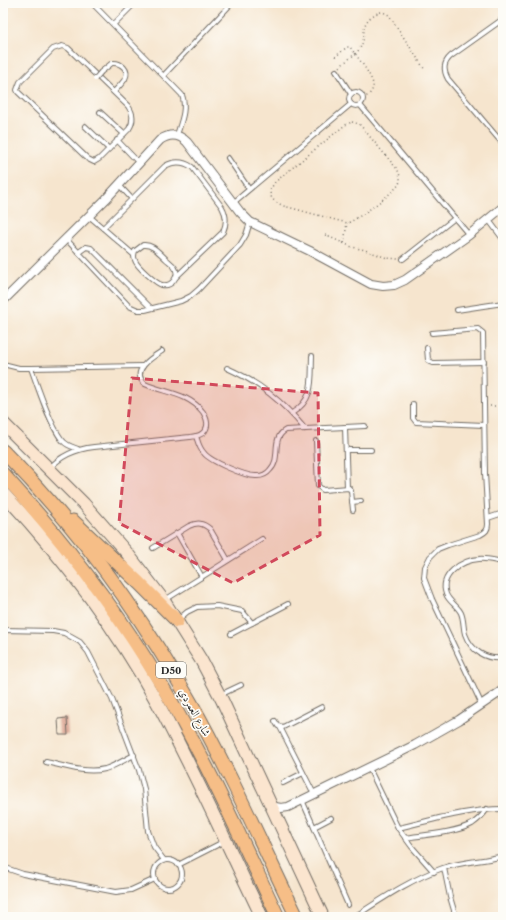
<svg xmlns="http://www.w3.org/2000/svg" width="506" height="920" font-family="'Libre Caslon Text',Amiri,serif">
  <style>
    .building { fill: #daa18e }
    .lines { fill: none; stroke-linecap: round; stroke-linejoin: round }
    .lane-casing { stroke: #726c64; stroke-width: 6 }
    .street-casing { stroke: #726c64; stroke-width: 10 }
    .secondary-casing { stroke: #726c64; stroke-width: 14 }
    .primary-casing { stroke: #726c64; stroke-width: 15 }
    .path { stroke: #726c64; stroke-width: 1.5; stroke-dasharray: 1 3; stroke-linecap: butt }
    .lane { stroke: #fff; stroke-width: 4 }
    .street { stroke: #fff; stroke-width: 8 }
    .secondary { stroke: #fbe5cf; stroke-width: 12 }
    .primary { stroke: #f6be87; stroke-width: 13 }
    .lane-bridge-casing { stroke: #726c64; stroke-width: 6; stroke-linecap: butt }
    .lane-bridge { stroke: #fff; stroke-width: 4 }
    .marked { fill: #d1495b; fill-opacity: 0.2; stroke: #d1495b; stroke-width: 3; stroke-dasharray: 8 5; stroke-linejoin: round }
    .labels { text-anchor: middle; stroke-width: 3.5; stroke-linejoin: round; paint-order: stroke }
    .shield { fill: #fdfcf7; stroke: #6a6a68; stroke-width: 1 }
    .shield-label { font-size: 10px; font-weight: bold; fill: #2b2b2b }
    .street-label { font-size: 11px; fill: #2b2b2b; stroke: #fdfcf7 }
  </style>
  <rect width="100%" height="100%" fill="#fdfcf7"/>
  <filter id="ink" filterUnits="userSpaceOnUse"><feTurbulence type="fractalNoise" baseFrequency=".025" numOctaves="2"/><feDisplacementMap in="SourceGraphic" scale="8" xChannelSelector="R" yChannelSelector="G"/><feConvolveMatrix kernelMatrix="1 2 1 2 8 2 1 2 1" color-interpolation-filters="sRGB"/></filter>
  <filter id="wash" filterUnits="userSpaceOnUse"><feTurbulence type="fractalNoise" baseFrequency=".012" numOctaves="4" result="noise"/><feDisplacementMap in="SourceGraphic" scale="16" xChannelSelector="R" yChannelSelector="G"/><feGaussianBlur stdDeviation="0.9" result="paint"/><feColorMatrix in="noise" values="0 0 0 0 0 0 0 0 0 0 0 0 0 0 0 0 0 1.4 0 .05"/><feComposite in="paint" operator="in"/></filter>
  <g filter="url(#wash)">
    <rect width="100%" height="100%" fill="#f6e5ce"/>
    <g id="blocks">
      <path class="building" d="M 67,718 L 68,735 L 59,735 L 58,719 Z"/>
    </g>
  </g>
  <g filter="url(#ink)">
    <use href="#blocks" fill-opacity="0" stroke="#726c64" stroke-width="1"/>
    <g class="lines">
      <defs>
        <g id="lane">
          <path d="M 92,3 L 182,95 C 187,109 181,122 177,135"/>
          <path d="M 503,19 L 451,56 C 443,63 443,70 448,79 L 503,144"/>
          <path d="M 114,24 L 135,3"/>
          <path d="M 62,46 L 68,48 L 128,106 C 134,114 134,121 129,129 L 99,159 L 94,162 L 88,159 L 18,92 L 17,90 L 20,82 L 53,49 Z"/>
          <path d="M 336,71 L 351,94"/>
          <path d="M 101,72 L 112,63 C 121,62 130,70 125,79 C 122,84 117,88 114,92"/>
          <path d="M 164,75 L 232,3"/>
          <circle cx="356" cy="99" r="7"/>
          <path d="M 360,105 L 469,235"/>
          <path d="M 100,112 L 124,134"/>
          <path d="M 85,126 L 109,149"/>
          <path d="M 117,140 L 139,163"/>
          <path d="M 228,158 L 249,189"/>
          <path d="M 119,185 L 132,199"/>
          <path d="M 233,203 L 351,104"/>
          <path d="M 89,216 L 134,255"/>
          <path d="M 488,219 L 503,239"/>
          <path d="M 103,228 L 165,166 C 174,161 183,161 192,167 L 222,207 C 227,216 227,223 223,232 L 176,277"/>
          <path d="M 66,239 L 129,306 L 138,310 L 145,310 L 181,301 L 191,296 L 199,289 L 240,245 L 246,235 L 250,222"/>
          <path d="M 143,245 C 153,244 159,253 166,259 C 169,262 173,264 175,268 C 180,277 171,287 162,285 C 157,284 136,266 135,260 C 133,257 134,255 135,251 Z"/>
          <path d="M 79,252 L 86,247 L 91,248 L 151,308"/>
          <path d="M 403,259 L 455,218"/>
          <path d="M 457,310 L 503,303"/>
          <path d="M 432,333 L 478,329 L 483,333 L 485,473 L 488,524 C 488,530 486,532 480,535 L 448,545 L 438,549 L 430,557 L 425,567 L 424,578 L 432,599 L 482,705"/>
          <path d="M 427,348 L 428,360 L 433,363 L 484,362"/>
          <path d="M 3,364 L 19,368 L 31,368 L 143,366"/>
          <path d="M 31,368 C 37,385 52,431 64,442 C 68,446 73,447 78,449"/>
          <path d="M 227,368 C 260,383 282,401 305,429"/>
          <path d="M 413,404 L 413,418 L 416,422 L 484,425"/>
          <path d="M 292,413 C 315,399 311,380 312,356"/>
          <path d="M 345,427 L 347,488"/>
          <path d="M 196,436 C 198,442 199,448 204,453 C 210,461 246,477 257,476 C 262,476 267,474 270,470 C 282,459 270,438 286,430 L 365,426"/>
          <path d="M 316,441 L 318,486 L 323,490 L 349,488 L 351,491 L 353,510"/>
          <path d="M 346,450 L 371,450"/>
          <path d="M 49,469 C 61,455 76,449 94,447 L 190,437 C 197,436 205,435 207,426 C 208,421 206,417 203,412 C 188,393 165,393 145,384 C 130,371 151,358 162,351"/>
          <path d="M 352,502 L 361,501"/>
          <path d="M 488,518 L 503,513"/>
          <path d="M 177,533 L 202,577"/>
          <path d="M 153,548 L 189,526 C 198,522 203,523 210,529 L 228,560"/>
          <path d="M 503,562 C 495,561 487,558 479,559 C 462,560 439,575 446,594 C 449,602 458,606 461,613 C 464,620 463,627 465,634 C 471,651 486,660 503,658"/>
          <path d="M 165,600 L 262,539"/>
          <path d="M 179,619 L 187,612 L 197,607 L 217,606 L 242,611 L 252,623"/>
          <path d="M 3,630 L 53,631 L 64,633 L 80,642 L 88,652 L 112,699 L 139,770 L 144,789 L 148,831 L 154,847 L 164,860"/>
          <path d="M 231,634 L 288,604"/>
          <path d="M 222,694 L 241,685"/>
          <path d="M 275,721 L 278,726 L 283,727 L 322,707"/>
          <path d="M 280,727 L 314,794"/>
          <path d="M 46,762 C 64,766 86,774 105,769 C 115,766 124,760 134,755"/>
          <path d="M 369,768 L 398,828 L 412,847 L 434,872"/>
          <path d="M 283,783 L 303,773"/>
          <path d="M 302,800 L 348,905"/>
          <path d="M 314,827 L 331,818"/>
          <path d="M 398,828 C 433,820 468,809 503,809"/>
          <path d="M 405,838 C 424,835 455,833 472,824 C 478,820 483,815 487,809"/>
          <circle cx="168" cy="874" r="14"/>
          <path d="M 178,865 L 225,841"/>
          <path d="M 3,867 L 23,874 L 116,892 L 131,890 L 155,879"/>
          <path d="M 444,868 L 450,897 L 456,917"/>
          <path d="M 354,917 C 382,899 411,879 443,868 C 461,862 484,861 503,856"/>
        </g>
        <g id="street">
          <path d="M 3,301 L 106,199 L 160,140 C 170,133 179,134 187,142 L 240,212 L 250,222 L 310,251 L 371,284 L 383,286 L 394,285 L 405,280 L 469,235 L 503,207"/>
          <path d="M 270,806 L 281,808 L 288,807 L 415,745 L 459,720 L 503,690"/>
        </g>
        <g id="secondary">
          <path d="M 3,423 L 84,504 L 127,553 L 164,601 L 201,660 L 222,700 L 323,917"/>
          <path d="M 3,493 C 62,556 115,626 157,702 C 195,772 227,845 262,917"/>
        </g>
        <g id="primary">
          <path d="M 3,451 C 76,525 140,613 191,703 C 230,772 262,845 297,917"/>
          <path d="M 3,474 C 62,539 116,608 161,684 C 206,759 241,839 278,917"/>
          <path d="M 73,521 L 139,583 L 177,621"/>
        </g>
      </defs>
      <use href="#lane" class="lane-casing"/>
      <use href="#street" class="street-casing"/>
      <use href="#secondary" class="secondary-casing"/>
      <use href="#primary" class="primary-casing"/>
      <g class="path">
        <path d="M 335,57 L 347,47 L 350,47 C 356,55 375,79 373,87 C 372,93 367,96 363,99"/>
        <path d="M 340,67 C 346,60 356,55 360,48 C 368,35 359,27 371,17 C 375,14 378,12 383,12 L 389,15 L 425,70"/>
        <path d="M 352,122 L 359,124 L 361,126 L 397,169 C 400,174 401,179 399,184 C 396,191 354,222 347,223 L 284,206 C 275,202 270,200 270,190 L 275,182 L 345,125 Z"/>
        <path d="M 325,235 L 352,247 L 365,250 L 387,258 L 398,259"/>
        <path d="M 344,243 L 347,223"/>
        <path d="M 490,406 L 503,406"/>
      </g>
      <use href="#lane" class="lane"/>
      <use href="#street" class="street"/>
      <use href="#secondary" class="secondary"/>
      <use href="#primary" class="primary"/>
      <defs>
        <path id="lane-bridge" d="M 95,79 L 101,72"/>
      </defs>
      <use href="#lane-bridge" class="lane-bridge-casing"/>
      <use href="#lane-bridge" class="lane-bridge"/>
    </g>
  </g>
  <path class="marked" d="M 132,378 L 318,393 L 320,535 L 233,583 L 119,523 Z"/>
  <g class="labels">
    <rect class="shield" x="156" y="662" width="30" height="16" rx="3"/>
    <g class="shield-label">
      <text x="171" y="674">D50</text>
    </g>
    <g class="street-label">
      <text transform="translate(195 712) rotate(61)" y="4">شارع العمردي</text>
    </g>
  </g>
  <rect width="506" height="920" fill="none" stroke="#fdfcf7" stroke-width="16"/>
</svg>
